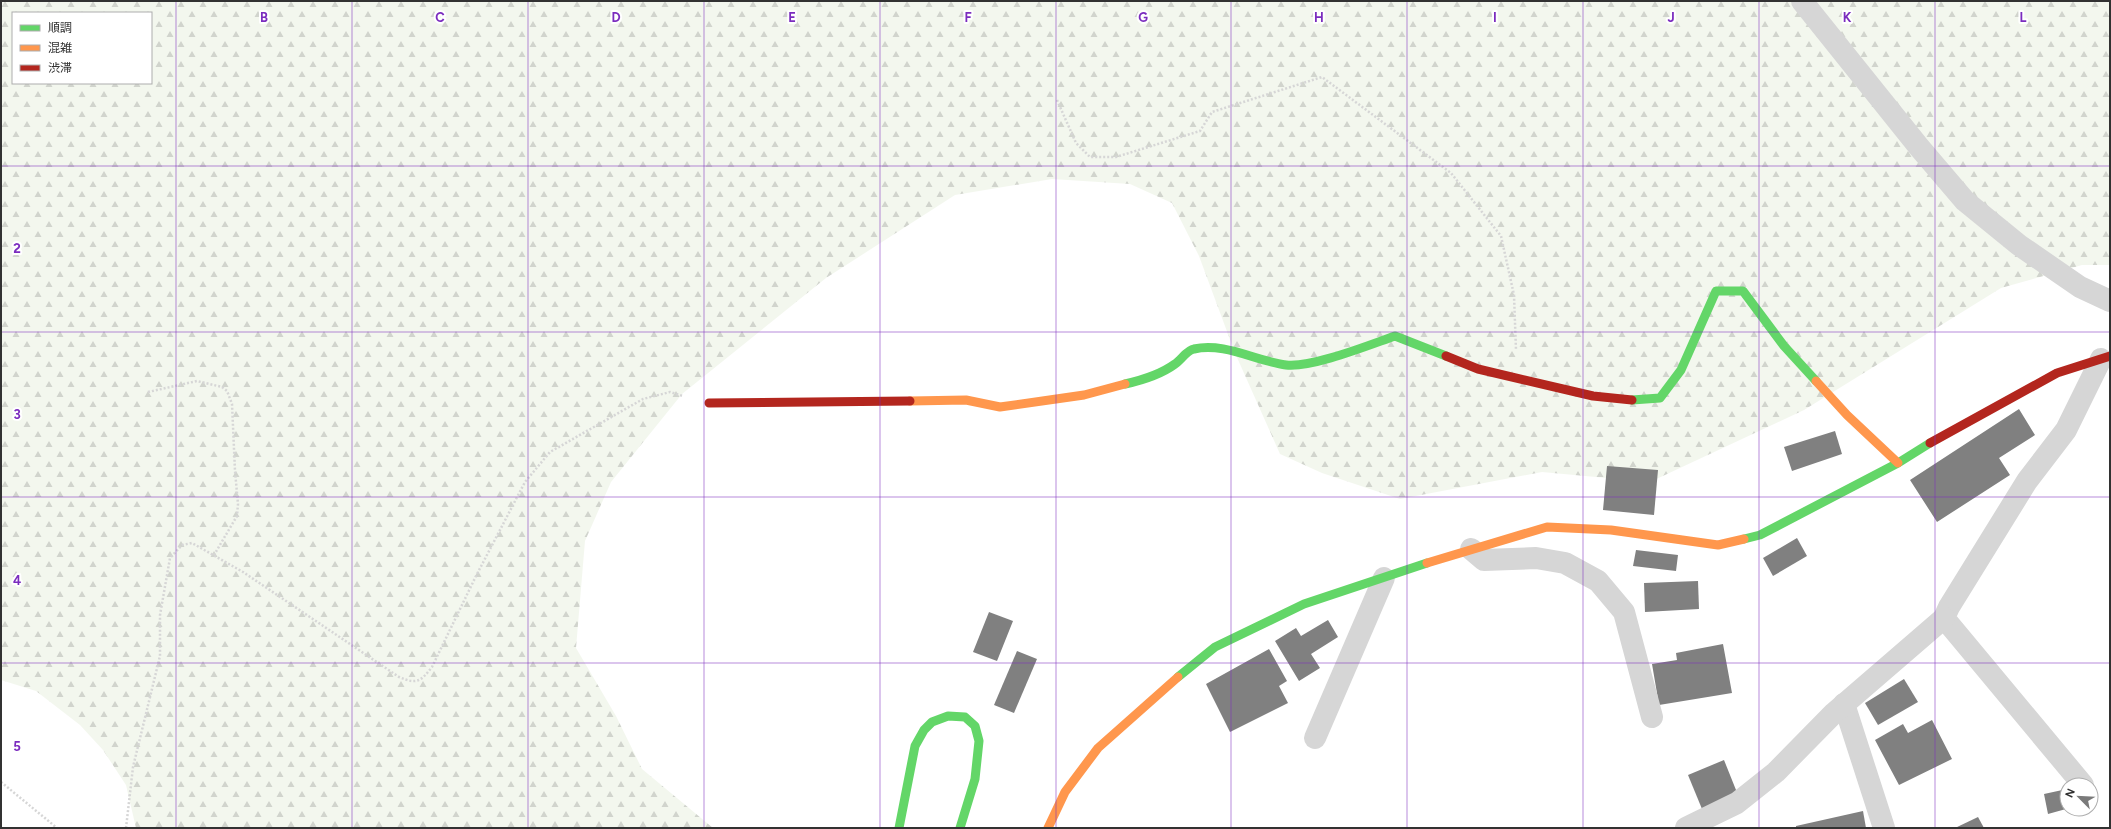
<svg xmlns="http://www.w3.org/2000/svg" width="2111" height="829" font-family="Figtree,'Noto Sans JP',sans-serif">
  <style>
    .forest { fill: url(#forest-firs); fill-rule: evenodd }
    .building { fill: #808080 }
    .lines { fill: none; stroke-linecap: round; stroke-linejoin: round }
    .path { stroke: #d6d6d6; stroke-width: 2.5; stroke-dasharray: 2 2; stroke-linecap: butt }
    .street { stroke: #d6d6d6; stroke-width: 22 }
    .fast { stroke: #63d668; stroke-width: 9 }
    .slow { stroke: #ff974d; stroke-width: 9 }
    .jam { stroke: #b3261e; stroke-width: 9 }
    .grid { fill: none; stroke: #7b2cbf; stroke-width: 1; stroke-opacity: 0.55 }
    .grid-label { font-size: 13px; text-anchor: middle; font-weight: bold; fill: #7b2cbf; stroke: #fff; stroke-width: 4; stroke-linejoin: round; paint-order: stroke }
  </style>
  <defs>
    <pattern id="forest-firs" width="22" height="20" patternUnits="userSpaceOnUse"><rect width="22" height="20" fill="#f3f7ee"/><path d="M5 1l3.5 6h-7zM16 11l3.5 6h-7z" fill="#d1d4cd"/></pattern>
  </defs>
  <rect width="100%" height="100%" fill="#fff"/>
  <path class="forest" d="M 1,1 L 2110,1 L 2110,265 L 2082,265 L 2001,288 L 1804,410 L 1650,482 L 1542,472 L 1400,499 L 1322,473 L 1280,454 L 1235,353 L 1199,256 L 1172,203 L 1130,184 L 1052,179 L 955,195 L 826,278 L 682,394 L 611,482 L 585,541 L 576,648 L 616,716 L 642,769 L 713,828 L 136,828 L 126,785 L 103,750 L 80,725 L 36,691 L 1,680 ZM 13,13 L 151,13 L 151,83 L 13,83 Z"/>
  <g class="building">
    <path d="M 2019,409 L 2035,435 L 1999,458 L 2010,475 L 1937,522 L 1910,480 Z"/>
    <path d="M 1835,431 L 1842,454 L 1792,471 L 1784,447 Z"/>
    <path d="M 1607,466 L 1658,470 L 1654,515 L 1603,510 Z"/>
    <path d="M 1797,538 L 1807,556 L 1773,576 L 1763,558 Z"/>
    <path d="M 1636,550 L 1678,555 L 1676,571 L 1633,566 Z"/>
    <path d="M 1698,581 L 1699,609 L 1645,612 L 1644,583 Z"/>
    <path d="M 989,612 L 1013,621 L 997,661 L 973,652 Z"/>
    <path d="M 1328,620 L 1338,637 L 1311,654 L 1320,668 L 1299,681 L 1275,641 L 1296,628 L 1301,636 Z"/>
    <path d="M 1723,644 L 1732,693 L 1659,705 L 1652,664 L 1677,660 L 1676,653 Z"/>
    <path d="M 1269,649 L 1287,681 L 1279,686 L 1288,703 L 1230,732 L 1206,684 Z"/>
    <path d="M 1017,651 L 1037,659 L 1014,713 L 994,705 Z"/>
    <path d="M 1904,679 L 1918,702 L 1878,725 L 1865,703 Z"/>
    <path d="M 1932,720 L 1952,759 L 1899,785 L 1875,740 L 1903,724 L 1908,733 Z"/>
    <path d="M 1724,760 L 1738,795 L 1702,809 L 1688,775 Z"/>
    <path d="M 2067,789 L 2067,799 L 2064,800 L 2066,809 L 2048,814 L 2044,794 Z"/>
    <path d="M 1863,811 L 1866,828 L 1796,828 L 1796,826 Z"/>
    <path d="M 1978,817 L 1984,828 L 1955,828 Z"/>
  </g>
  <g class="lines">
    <g class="path">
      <path d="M 1057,100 L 1076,143 L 1090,157 L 1116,157 L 1200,131 L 1212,112 L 1322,77 L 1451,173 L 1501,236 L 1514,295 L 1516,350"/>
      <path d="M 148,392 L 197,381 L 222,387 L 227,391 L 232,404 L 235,471 L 238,504 L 237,516 L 214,555"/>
      <path d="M 1,782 L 57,828"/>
      <path d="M 126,828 L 133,767 L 160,656 L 160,615 L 170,558 L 182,545 L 192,543 L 243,572 L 399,677 C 417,685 421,681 432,667 L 476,576 L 525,482 L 550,452 L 643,399 L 670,392 L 683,396"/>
    </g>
    <g class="street">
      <path d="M 1802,1 L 1919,147 L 1965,201 L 2019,245 L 2080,287 L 2110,301"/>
      <path d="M 1471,549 L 1484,560 L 1536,558 L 1565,563 L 1598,581 L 1624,612 L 1652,717"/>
      <path d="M 1844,704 L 1884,828"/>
      <path d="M 1315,738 L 1384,578"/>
      <path d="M 2083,785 L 1944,618 L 1949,607 L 2027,481 L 2066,430 L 2101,359"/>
      <path d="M 1686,828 L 1737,803 L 1776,772 L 1834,713 L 1944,618"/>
    </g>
    <g class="fast">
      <path d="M 1125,384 C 1143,380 1160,375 1175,364 C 1181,360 1187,350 1194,349 C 1224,342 1256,361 1286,365 C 1312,368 1369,345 1395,336 L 1446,356"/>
      <path d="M 1632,400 L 1660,398 L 1681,370 L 1716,291 L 1743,291 L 1784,346 L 1816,381"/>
      <path d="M 1744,539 L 1760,535 L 1898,463 L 1930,443"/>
      <path d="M 1178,677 L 1215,647 L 1304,604 L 1427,563"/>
      <path d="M 899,828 L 915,746 L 924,730 L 932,722 L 948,716 L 965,717 L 975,726 L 979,741 L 975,779 L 960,828"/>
    </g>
    <g class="slow">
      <path d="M 1816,381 L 1847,415 L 1898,463"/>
      <path d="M 910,401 L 966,400 L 1000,407 L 1084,395 L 1125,384"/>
      <path d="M 1427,563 L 1547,527 L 1611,530 L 1718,545 L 1744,539"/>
      <path d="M 1048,828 L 1065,792 L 1098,748 L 1178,677"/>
    </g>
    <g class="jam">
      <path d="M 1446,356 L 1478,369 L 1593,396 L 1632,400"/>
      <path d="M 709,403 L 910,401"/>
      <path d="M 1930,443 L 2057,373 L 2110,356"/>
    </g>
  </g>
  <path class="grid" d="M 176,1 L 176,828M 352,1 L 352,828M 528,1 L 528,828M 704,1 L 704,828M 880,1 L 880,828M 1056,1 L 1056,828M 1231,1 L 1231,828M 1407,1 L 1407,828M 1583,1 L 1583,828M 1759,1 L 1759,828M 1935,1 L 1935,828M 1,166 L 2110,166M 1,332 L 2110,332M 1,497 L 2110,497M 1,663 L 2110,663"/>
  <g class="grid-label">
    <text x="264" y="22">B</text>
    <text x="440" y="22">C</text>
    <text x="616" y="22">D</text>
    <text x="792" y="22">E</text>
    <text x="968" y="22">F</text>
    <text x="1143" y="22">G</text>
    <text x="1319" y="22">H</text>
    <text x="1495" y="22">I</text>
    <text x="1671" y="22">J</text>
    <text x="1847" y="22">K</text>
    <text x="2023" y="22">L</text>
    <text x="17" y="253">2</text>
    <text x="17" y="419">3</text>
    <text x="17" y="585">4</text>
    <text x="17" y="751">5</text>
  </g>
  <rect width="2111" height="829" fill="none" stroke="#323232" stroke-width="4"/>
  <rect x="12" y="12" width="140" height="72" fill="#ffffff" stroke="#adadad"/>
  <rect x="20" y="25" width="20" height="6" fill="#63d668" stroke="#adadad"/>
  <text x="48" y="32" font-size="12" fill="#323232">順調</text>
  <rect x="20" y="45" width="20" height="6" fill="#ff974d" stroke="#adadad"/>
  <text x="48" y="52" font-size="12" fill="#323232">混雑</text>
  <rect x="20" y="65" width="20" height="6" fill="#b3261e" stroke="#adadad"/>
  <text x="48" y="72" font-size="12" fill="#323232">渋滞</text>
  <g transform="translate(2079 797) rotate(294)"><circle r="19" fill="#ffffff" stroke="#adadad"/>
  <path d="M0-3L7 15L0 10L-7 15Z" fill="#7a7a7a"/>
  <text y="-6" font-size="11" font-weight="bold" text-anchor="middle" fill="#323232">N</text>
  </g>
</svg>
